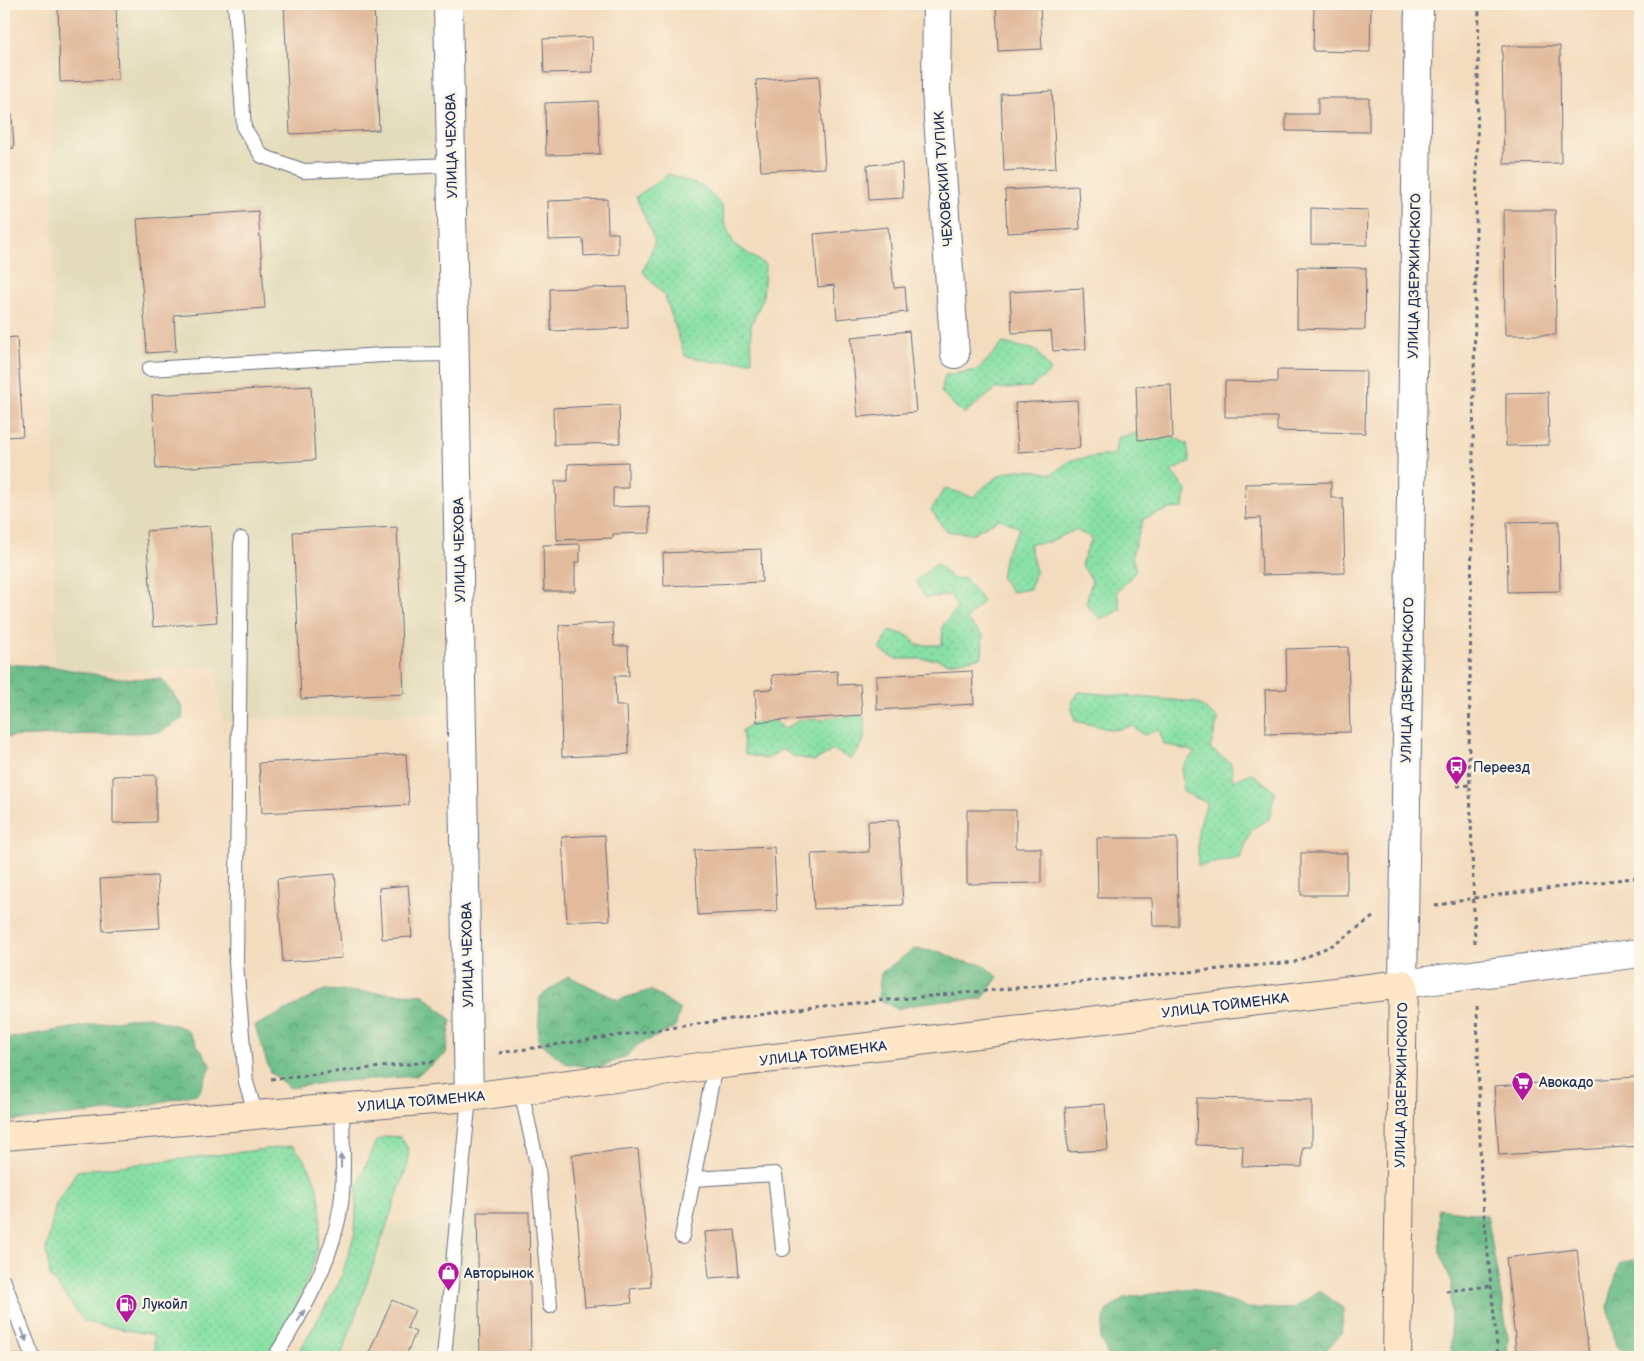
<svg xmlns="http://www.w3.org/2000/svg" width="1644" height="1361" font-family="'Balsamiq Sans',sans-serif">
  <style>
    .built { fill: #e3dbba }
    .grass { fill: url(#grass-dots); stroke: #528882 }
    .forest { fill: url(#forest-crowns); stroke: #447674 }
    .building { fill: #e2bb9d }
    .lines { fill: none; stroke-linecap: round; stroke-linejoin: round }
    .lane-casing { stroke: #676c7f; stroke-width: 16 }
    .street-casing { stroke: #676c7f; stroke-width: 30 }
    .secondary-casing { stroke: #676c7f; stroke-width: 30 }
    .path { stroke: #676c7f; stroke-width: 3; stroke-dasharray: 4 4; stroke-linecap: butt }
    .lane { stroke: #fff; stroke-width: 14 }
    .street { stroke: #fff; stroke-width: 28 }
    .secondary { stroke: #fee5c5; stroke-width: 28 }
    .oneway { fill: #8d97ae }
    .labels { text-anchor: middle; stroke-width: 5; stroke-linejoin: round; paint-order: stroke }
    .street-label { font-size: 14px; fill: #1b2f5e; stroke: #fcf5e5 }
    .poi-label { font-size: 14px; fill: #1b2f5e; stroke: #fcf5e5; text-anchor: start }
  </style>
  <defs>
    <pattern id="grass-dots" width="8" height="8" patternUnits="userSpaceOnUse" patternTransform="scale(1.25)"><rect width="8" height="8" fill="#88e0a5"/><path d="M2 2h.1M6 6h.1" fill="none" stroke="#75c090" stroke-width="1.8" stroke-linecap="round"/></pattern>
    <pattern id="forest-crowns" width="20" height="18" patternUnits="userSpaceOnUse" patternTransform="scale(1.25)"><rect width="20" height="18" fill="#6ebe8a"/><path d="M2 6a3 3 0 1 1 6 0M12 15a3 3 0 1 1 6 0" fill="none" stroke="#5a9b74"/></pattern>
  </defs>
  <rect width="100%" height="100%" fill="#fcf5e5"/>
  <filter id="ink" filterUnits="userSpaceOnUse"><feTurbulence type="fractalNoise" baseFrequency=".02" numOctaves="2"/><feDisplacementMap in="SourceGraphic" scale="10" xChannelSelector="R" yChannelSelector="G"/><feConvolveMatrix kernelMatrix="1 2 1 2 8 2 1 2 1" color-interpolation-filters="sRGB"/></filter>
  <filter id="wash" filterUnits="userSpaceOnUse"><feTurbulence type="fractalNoise" baseFrequency=".0096" numOctaves="4" result="noise"/><feDisplacementMap in="SourceGraphic" scale="20" xChannelSelector="R" yChannelSelector="G"/><feGaussianBlur stdDeviation="1.12" result="paint"/><feColorMatrix in="noise" values="0 0 0 0 0 0 0 0 0 0 0 0 0 0 0 0 0 1.4 0 .05"/><feComposite in="paint" operator="in"/></filter>
  <g filter="url(#wash)">
    <rect width="100%" height="100%" fill="#f3dcbd"/>
    <g class="built">
      <path d="M 52,4 L 431,4 L 443,713 L 222,721 L 215,668 L 55,672 Z"/>
      <path d="M 477,1212 L 529,1212 L 531,1357 L 343,1357 L 388,1226 L 433,1215 Z"/>
    </g>
    <g class="grass">
      <path d="M 668,174 L 704,187 L 722,206 L 724,222 L 734,244 L 765,265 L 763,298 L 751,325 L 752,361 L 715,362 L 685,356 L 665,296 L 643,272 L 655,241 L 636,197 Z"/>
      <path d="M 1003,343 L 1036,350 L 1051,371 L 1031,387 L 996,389 L 963,414 L 941,392 L 945,375 L 978,370 Z"/>
      <path d="M 1148,430 L 1174,437 L 1187,444 L 1190,462 L 1171,471 L 1186,490 L 1183,508 L 1170,509 L 1143,519 L 1132,555 L 1136,571 L 1117,592 L 1121,610 L 1100,619 L 1086,604 L 1092,580 L 1081,564 L 1092,538 L 1075,530 L 1049,542 L 1029,544 L 1036,572 L 1030,589 L 1012,592 L 1001,578 L 1005,554 L 1020,528 L 1000,519 L 971,534 L 946,531 L 931,510 L 945,488 L 973,497 C 1005,468 1010,466 1052,474 L 1071,460 L 1115,454 L 1117,438 Z"/>
      <path d="M 937,564 L 953,579 L 965,578 L 983,601 L 966,620 L 983,635 L 982,657 L 949,663 L 936,659 L 896,659 L 880,650 L 889,630 L 909,636 L 917,645 L 942,645 L 943,625 L 957,609 L 951,595 L 925,598 L 916,580 Z"/>
      <path d="M 1079,692 L 1196,702 L 1218,719 L 1210,749 L 1231,763 L 1233,781 L 1251,773 L 1275,791 L 1269,819 L 1252,829 L 1240,858 L 1198,866 L 1198,830 L 1207,803 L 1183,792 L 1182,767 L 1195,752 L 1164,744 L 1159,730 L 1144,735 L 1132,726 L 1114,730 L 1075,721 L 1071,704 Z"/>
      <path d="M 843,706 L 864,717 C 868,734 863,749 850,759 L 834,750 L 814,761 L 793,756 L 783,749 L 766,759 L 745,754 L 742,730 L 768,716 L 785,729 L 802,718 L 825,720 Z"/>
      <path d="M 387,1136 L 400,1137 L 408,1148 L 408,1164 L 341,1357 L 296,1357 L 340,1281 L 355,1232 L 357,1187 L 376,1141 Z"/>
      <path d="M 293,1146 C 352,1207 304,1296 268,1357 L 156,1357 L 153,1335 L 85,1322 L 50,1276 L 46,1250 L 56,1204 L 77,1171 Z"/>
    </g>
    <g class="forest">
      <path d="M 4,664 L 54,667 L 116,678 L 162,679 L 183,707 L 182,719 L 160,732 L 4,737 Z"/>
      <path d="M 914,949 L 941,952 L 959,961 L 982,964 L 998,977 L 982,999 L 927,1002 L 897,1009 L 878,999 L 881,973 Z"/>
      <path d="M 568,976 L 618,1000 L 651,990 L 680,1010 L 675,1028 L 639,1044 L 627,1056 L 597,1069 L 565,1063 L 538,1040 L 540,997 Z"/>
      <path d="M 325,990 L 424,995 L 451,1020 L 446,1054 L 416,1076 L 329,1082 L 290,1088 L 270,1072 L 255,1026 Z"/>
      <path d="M 146,1016 L 186,1029 L 211,1065 L 199,1093 L 136,1108 L 4,1122 L 4,1039 Z"/>
      <path d="M 1438,1209 L 1487,1215 L 1508,1337 L 1507,1357 L 1451,1357 L 1451,1281 L 1440,1252 Z"/>
      <path d="M 1639,1258 L 1640,1357 L 1629,1357 L 1616,1346 L 1608,1306 L 1619,1264 Z"/>
      <path d="M 1192,1288 L 1248,1308 L 1292,1309 L 1320,1291 L 1344,1309 L 1341,1334 L 1321,1355 L 1299,1355 L 1277,1351 L 1252,1357 L 1233,1357 L 1211,1347 L 1191,1357 L 1109,1357 L 1100,1339 L 1106,1311 L 1124,1298 Z"/>
    </g>
    <g id="blocks">
      <g class="building">
        <path d="M 58,4 L 116,4 L 118,80 L 60,82 Z"/>
        <path d="M 284,4 L 374,4 L 379,130 L 290,134 Z"/>
        <path d="M 996,4 L 1040,4 L 1042,49 L 998,51 Z"/>
        <path d="M 1314,4 L 1371,4 L 1370,52 L 1313,51 Z"/>
        <path d="M 592,37 L 593,72 L 544,73 L 543,39 Z"/>
        <path d="M 1502,46 L 1560,46 L 1561,163 L 1504,164 Z"/>
        <path d="M 819,76 L 825,168 L 761,171 L 756,80 Z"/>
        <path d="M 1052,91 L 1056,168 L 1004,171 L 1001,94 Z"/>
        <path d="M 1318,98 L 1369,98 L 1369,132 L 1286,131 L 1286,114 L 1318,114 Z"/>
        <path d="M 598,101 L 600,154 L 546,155 L 545,103 Z"/>
        <path d="M 4,115 L 12,115 L 14,148 L 4,149 Z"/>
        <path d="M 902,163 L 903,198 L 869,200 L 867,165 Z"/>
        <path d="M 1078,186 L 1080,229 L 1007,233 L 1005,190 Z"/>
        <path d="M 607,199 L 608,233 L 618,233 L 618,254 L 584,256 L 583,239 L 549,240 L 548,201 Z"/>
        <path d="M 1311,208 L 1368,210 L 1367,245 L 1311,244 Z"/>
        <path d="M 1504,210 L 1555,210 L 1556,335 L 1505,335 Z"/>
        <path d="M 258,211 L 265,308 L 174,315 L 176,351 L 147,353 L 137,219 Z"/>
        <path d="M 888,227 L 894,288 L 905,287 L 907,312 L 837,319 L 834,285 L 818,287 L 814,234 Z"/>
        <path d="M 1298,267 L 1366,268 L 1365,330 L 1297,328 Z"/>
        <path d="M 627,287 L 628,328 L 551,331 L 550,289 Z"/>
        <path d="M 1083,288 L 1086,349 L 1053,351 L 1051,331 L 1012,333 L 1010,292 Z"/>
        <path d="M 909,331 L 916,412 L 858,417 L 851,337 Z"/>
        <path d="M 17,337 L 23,436 L 4,437 L 4,338 Z"/>
        <path d="M 1277,370 L 1366,371 L 1365,433 L 1277,431 L 1277,417 L 1225,417 L 1225,381 L 1277,382 Z"/>
        <path d="M 1171,384 L 1173,438 L 1138,440 L 1136,386 Z"/>
        <path d="M 311,386 L 315,460 L 156,469 L 152,395 Z"/>
        <path d="M 1548,392 L 1549,445 L 1506,446 L 1506,393 Z"/>
        <path d="M 1077,400 L 1080,448 L 1018,452 L 1015,403 Z"/>
        <path d="M 619,405 L 620,443 L 554,445 L 553,408 Z"/>
        <path d="M 628,462 L 628,488 L 613,488 L 613,507 L 649,506 L 650,533 L 613,534 L 613,538 L 557,540 L 555,481 L 568,481 L 568,464 Z"/>
        <path d="M 1331,482 L 1331,498 L 1343,498 L 1345,573 L 1262,575 L 1260,518 L 1246,519 L 1245,484 Z"/>
        <path d="M 1559,521 L 1560,591 L 1508,592 L 1507,522 Z"/>
        <path d="M 210,526 L 217,622 L 153,627 L 146,531 Z"/>
        <path d="M 397,527 L 404,694 L 301,699 L 293,532 Z"/>
        <path d="M 580,544 L 580,562 L 575,562 L 575,591 L 544,591 L 543,545 Z"/>
        <path d="M 761,549 L 762,582 L 664,586 L 663,553 Z"/>
        <path d="M 613,623 L 614,646 L 628,646 L 629,676 L 615,676 L 616,706 L 627,706 L 629,754 L 562,757 L 559,625 Z"/>
        <path d="M 1348,647 L 1350,732 L 1266,734 L 1265,690 L 1287,689 L 1286,649 Z"/>
        <path d="M 837,671 L 838,685 L 860,684 L 862,715 L 757,722 L 755,690 L 773,689 L 772,675 Z"/>
        <path d="M 972,671 L 974,704 L 877,710 L 876,676 Z"/>
        <path d="M 406,754 L 409,805 L 262,813 L 259,763 Z"/>
        <path d="M 156,775 L 156,822 L 113,823 L 113,776 Z"/>
        <path d="M 967,810 L 1016,810 L 1016,848 L 1041,848 L 1041,883 L 967,884 Z"/>
        <path d="M 898,820 L 903,905 L 814,909 L 811,854 L 869,852 L 868,821 Z"/>
        <path d="M 605,835 L 610,920 L 567,922 L 562,837 Z"/>
        <path d="M 1097,838 L 1177,838 L 1178,926 L 1153,926 L 1152,898 L 1098,898 Z"/>
        <path d="M 774,847 L 777,911 L 698,915 L 695,850 Z"/>
        <rect x="1301" y="853" width="46" height="42"/>
        <path d="M 335,874 L 342,958 L 283,962 L 277,879 Z"/>
        <path d="M 157,876 L 160,928 L 103,931 L 100,879 Z"/>
        <path d="M 408,885 L 412,937 L 382,939 L 379,888 Z"/>
        <path d="M 1636,1077 L 1640,1146 L 1499,1155 L 1494,1086 Z"/>
        <path d="M 1197,1098 L 1312,1100 L 1312,1147 L 1303,1147 L 1302,1167 L 1242,1166 L 1243,1146 L 1196,1145 Z"/>
        <path d="M 1105,1104 L 1108,1150 L 1068,1152 L 1065,1107 Z"/>
        <path d="M 638,1149 L 651,1287 L 630,1289 L 632,1303 L 585,1307 L 572,1155 Z"/>
        <path d="M 477,1212 L 529,1212 L 531,1357 L 480,1357 Z"/>
        <path d="M 735,1230 L 739,1276 L 709,1278 L 705,1232 Z"/>
        <path d="M 1577,1249 L 1589,1357 L 1517,1357 L 1506,1258 Z"/>
        <path d="M 392,1300 L 415,1310 L 407,1328 L 416,1332 L 405,1357 L 367,1357 Z"/>
        <path d="M 4,1354 L 49,1356 L 49,1357 L 4,1357 Z"/>
      </g>
    </g>
  </g>
  <g filter="url(#ink)">
    <use href="#blocks" fill-opacity="0" stroke="#676c7f" stroke-width="1"/>
    <g class="lines">
      <defs>
        <g id="lane">
          <path d="M 235,4 L 244,128 L 262,156 L 304,171 L 451,165"/>
          <path d="M 149,369 L 383,355 L 455,354"/>
          <path d="M 241,539 L 236,963 L 246,1082 L 256,1115"/>
          <path d="M 521,1090 L 538,1168 L 550,1306"/>
          <path d="M 694,1179 L 775,1174 L 783,1249"/>
          <path d="M 682,1237 L 715,1065"/>
          <path d="M 4,1282 L 32,1355"/>
          <path d="M 275,1357 C 304,1310 333,1259 341,1204 C 345,1175 342,1137 342,1108"/>
          <path d="M 444,1357 L 469,1097"/>
        </g>
        <g id="street">
          <path d="M 448,4 L 469,1097"/>
          <path d="M 937,4 L 936,90 L 955,354"/>
          <path d="M 1419,4 L 1403,984 L 1640,953"/>
        </g>
        <path id="secondary" d="M 4,1136 L 469,1097 L 715,1065 L 1403,984 L 1397,1357"/>
      </defs>
      <use href="#lane" class="lane-casing"/>
      <use href="#street" class="street-casing"/>
      <use href="#secondary" class="secondary-casing"/>
      <g class="path">
        <path d="M 1457,786 L 1470,785"/>
        <path d="M 1435,906 L 1474,898 L 1640,877"/>
        <path d="M 1475,943 L 1469,758 L 1479,4"/>
        <path d="M 1477,1006 L 1481,1182 L 1498,1357"/>
        <path d="M 499,1053 L 813,1007 L 1295,962 L 1335,944 L 1373,917"/>
        <path d="M 271,1079 L 436,1061"/>
        <path d="M 1446,1291 L 1491,1286"/>
      </g>
      <use href="#lane" class="lane"/>
      <use href="#street" class="street"/>
      <use href="#secondary" class="secondary"/>
    </g>
    <defs><path id="oneway-solid" d="M-6-.8H1V-3.2L6.5 0L1 3.2V.8H-6Z" transform="scale(1.25)"/></defs>
    <g class="oneway">
      <use href="#oneway-solid" transform="translate(341 1161) rotate(-90)"/>
      <use href="#oneway-solid" transform="translate(301 1316) rotate(-59)"/>
      <use href="#oneway-solid" transform="translate(24 1335) rotate(69)"/>
    </g>
  </g>
  <defs>
    <symbol id="bus-pin" viewBox="-11 -11 22 30"><path d="M0 17L-7.5 6A9.5 9.5 0 1 1 7.5 6Z" fill="#b5179e" stroke="#fcf5e5"/><path d="M-5-6H5V4H4V6H2V4H-2V6H-4V4H-5ZM-3.5-4V0h7V-4ZM-3.5 1.2v1.5H-2V1.2ZM2 1.2v1.5H3.5V1.2Z" fill="#fff"/></symbol>
    <symbol id="supermarket-pin" viewBox="-11 -11 22 30"><path d="M0 17L-7.5 6A9.5 9.5 0 1 1 7.5 6Z" fill="#b5179e" stroke="#fcf5e5"/><path d="M-6-5.5h2.5l.6 2H6L4.5 2H-2.5L-4.4-4H-6ZM-1.5 3.2a1.3 1.3 0 1 0 .1 0ZM3 3.2a1.3 1.3 0 1 0 .1 0Z" fill="#fff"/></symbol>
    <symbol id="shop-pin" viewBox="-11 -11 22 30"><path d="M0 17L-7.5 6A9.5 9.5 0 1 1 7.5 6Z" fill="#b5179e" stroke="#fcf5e5"/><path d="M-5-2.5h2.3a2.7 3.5 0 0 1 5.4 0H5L5.5 6h-11ZM-1.5-2.5h3a1.5 2.3 0 0 0-3 0Z" fill="#fff"/></symbol>
    <symbol id="fuel-pin" viewBox="-11 -11 22 30"><path d="M0 17L-7.5 6A9.5 9.5 0 1 1 7.5 6Z" fill="#b5179e" stroke="#fcf5e5"/><path d="M-5.5-6h7V0h2V4h1.3V-2.5L3-4.5l.8-.8L6-3V5H2.5V1h-1V6h-7ZM-4.2-4.7v3.2H.2V-4.7Z" fill="#fff"/></symbol>
  </defs>
  <g fill-rule="evenodd">
    <use href="#bus-pin" x="1444" y="754" width="25" height="34"/>
    <use href="#supermarket-pin" x="1510" y="1070" width="25" height="34"/>
    <use href="#shop-pin" x="436" y="1260" width="25" height="34"/>
    <use href="#fuel-pin" x="114" y="1292" width="25" height="34"/>
  </g>
  <g class="labels">
    <g class="street-label">
      <text transform="translate(451 146) rotate(-91)" y="5">УЛИЦА ЧЕХОВА</text>
      <text transform="translate(943 179) rotate(-94)" y="5">ЧЕХОВСКИЙ ТУПИК</text>
      <text transform="translate(1414 276) rotate(-89)" y="5">УЛИЦА ДЗЕРЖИНСКОГО</text>
      <text transform="translate(459 550) rotate(-91)" y="5">УЛИЦА ЧЕХОВА</text>
      <text transform="translate(1407 680) rotate(-89)" y="5">УЛИЦА ДЗЕРЖИНСКОГО</text>
      <text transform="translate(467 955) rotate(-91)" y="5">УЛИЦА ЧЕХОВА</text>
      <text transform="translate(1225 1005) rotate(-7)" y="5">УЛИЦА ТОЙМЕНКА</text>
      <text transform="translate(823 1053) rotate(-7)" y="5">УЛИЦА ТОЙМЕНКА</text>
      <text transform="translate(1401 1085) rotate(-89)" y="5">УЛИЦА ДЗЕРЖИНСКОГО</text>
      <text transform="translate(421 1101) rotate(-5)" y="5">УЛИЦА ТОЙМЕНКА</text>
    </g>
    <g class="poi-label">
      <text x="1473" y="772">Переезд</text>
      <text x="1539" y="1087">Авокадо</text>
      <text x="464" y="1278">Авторынок</text>
      <text x="142" y="1309">Лукойл</text>
    </g>
  </g>
  <rect width="1644" height="1361" fill="none" stroke="#fcf5e5" stroke-width="20"/>
</svg>
